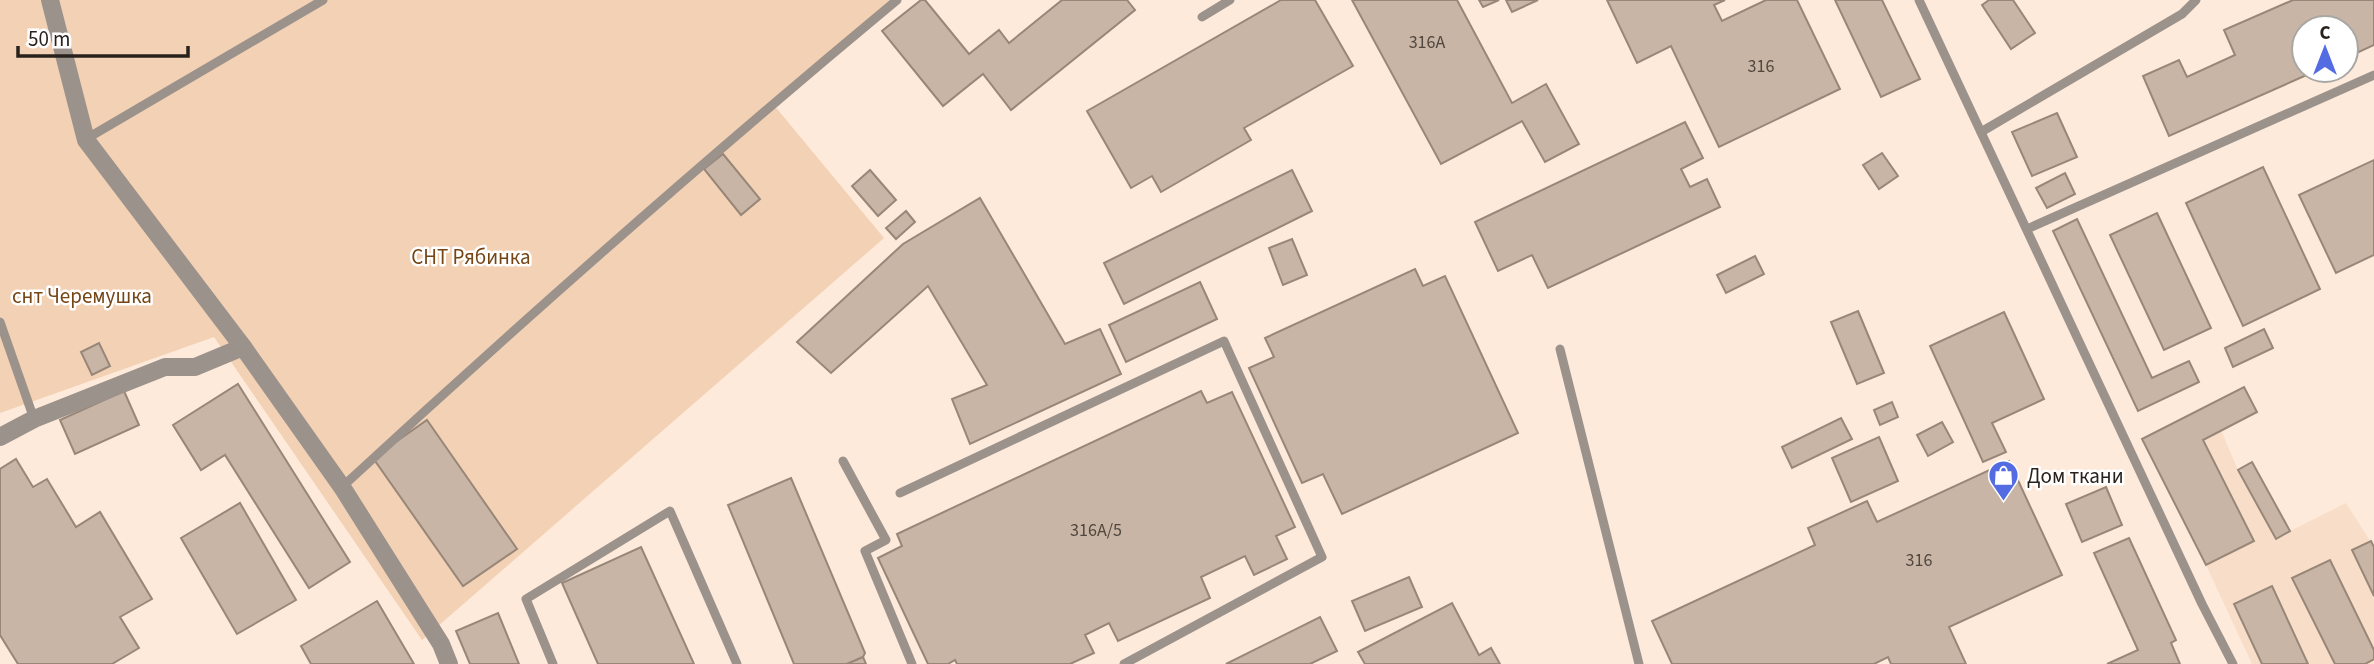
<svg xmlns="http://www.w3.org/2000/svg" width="2374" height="664" font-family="'Source Sans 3',sans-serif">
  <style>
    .built { fill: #f8dec9 }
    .green { fill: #f3d1b5 }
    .building { fill: #c8b5a6; stroke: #988778; stroke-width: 2 }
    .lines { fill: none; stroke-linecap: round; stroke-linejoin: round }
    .lane { stroke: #9b928c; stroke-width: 9 }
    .street { stroke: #9b928c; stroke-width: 18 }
    .labels { text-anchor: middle; stroke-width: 5; stroke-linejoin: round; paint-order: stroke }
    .number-label { font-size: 18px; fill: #51473e }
    .park-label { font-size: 21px; fill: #754516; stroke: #fff }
    .poi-label { font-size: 21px; fill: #29221c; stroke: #fff; text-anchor: start }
  </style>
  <rect width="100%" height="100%" fill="#feeada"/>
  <path class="built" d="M 2244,387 L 2257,412 L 2221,430 L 2238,470 L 2252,462 L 2290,531 L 2346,503 L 2374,547 L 2374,663 L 2372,664 L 2252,664 L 2206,565 L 2142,439 Z"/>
  <path class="green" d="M 0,0 L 898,0 L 773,104 L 884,238 L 422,640 L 214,337 L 0,413 Z"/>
  <g class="building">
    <path d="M 921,0 L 925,0 L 969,54 L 999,30 L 1009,43 L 1062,0 L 1127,0 L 1135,10 L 1011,110 L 983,74 L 943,106 L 882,31 Z"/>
    <path d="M 1281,0 L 1315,0 L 1353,66 L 1244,128 L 1251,140 L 1161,192 L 1152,176 L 1131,188 L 1087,111 Z"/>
    <path d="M 1352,0 L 1457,0 L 1512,103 L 1546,84 L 1579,144 L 1545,162 L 1522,121 L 1441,164 Z"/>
    <path d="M 1479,0 L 1499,0 L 1483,7 Z"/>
    <path d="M 1506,0 L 1538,0 L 1512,12 Z"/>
    <path d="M 1607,0 L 1725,0 L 1714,5 L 1722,21 L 1766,0 L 1797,0 L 1840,89 L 1719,147 L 1671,46 L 1637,63 Z"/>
    <path d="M 1835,0 L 1882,0 L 1920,79 L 1881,97 Z"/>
    <path d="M 1989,0 L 2013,0 L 2035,33 L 2011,49 L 1982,5 Z"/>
    <path d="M 2293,0 L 2374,0 L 2374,45 L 2346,58 L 2346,28 L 2304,28 L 2304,70 L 2318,70 L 2169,136 L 2143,76 L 2179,60 L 2187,77 L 2235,55 L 2224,30 Z"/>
    <path d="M 2057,113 L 2077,157 L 2032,176 L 2012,132 Z"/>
    <path d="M 1685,122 L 1703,158 L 1681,169 L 1690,187 L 1707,179 L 1720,207 L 1548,288 L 1532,255 L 1498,271 L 1475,222 Z"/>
    <path d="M 1882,153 L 1898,176 L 1879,189 L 1863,165 Z"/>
    <path d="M 723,154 L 760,199 L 741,215 L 704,169 Z"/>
    <path d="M 2374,160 L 2374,255 L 2336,273 L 2299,195 Z"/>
    <path d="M 2263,167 L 2320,289 L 2243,326 L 2186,203 Z"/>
    <path d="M 870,170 L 896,200 L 878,216 L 852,186 Z"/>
    <path d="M 1292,170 L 1312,211 L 1124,304 L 1104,263 Z"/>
    <path d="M 2065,173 L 2075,194 L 2047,208 L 2036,188 Z"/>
    <path d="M 980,198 L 1065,344 L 1100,329 L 1121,374 L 970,444 L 952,399 L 987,385 L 928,286 L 831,373 L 797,342 L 903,244 Z"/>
    <path d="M 906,211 L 915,222 L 896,239 L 886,228 Z"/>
    <path d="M 2157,213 L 2211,328 L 2164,350 L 2110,235 Z"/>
    <path d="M 2077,219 L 2152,378 L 2189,361 L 2199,382 L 2138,411 L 2053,231 Z"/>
    <path d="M 1292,239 L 1307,275 L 1283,285 L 1269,248 Z"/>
    <path d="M 1755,256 L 1764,274 L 1726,293 L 1717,275 Z"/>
    <path d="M 1415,269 L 1423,286 L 1445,276 L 1518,433 L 1342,514 L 1323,474 L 1302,483 L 1249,368 L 1274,357 L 1265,338 Z"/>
    <path d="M 1200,282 L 1217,319 L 1126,362 L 1109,325 Z"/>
    <path d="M 1858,311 L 1884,373 L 1857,384 L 1831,322 Z"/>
    <path d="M 2004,312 L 2044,399 L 1992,423 L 2006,452 L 1983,462 L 1930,346 Z"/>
    <path d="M 2264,329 L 2273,348 L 2233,367 L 2225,348 Z"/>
    <path d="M 99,343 L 110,366 L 92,375 L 81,352 Z"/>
    <path d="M 238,384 L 350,562 L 309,588 L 225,455 L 201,470 L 173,425 Z"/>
    <path d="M 2244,387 L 2257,412 L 2203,440 L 2254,541 L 2206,565 L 2142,439 Z"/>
    <path d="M 124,391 L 139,425 L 75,454 L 60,420 Z"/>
    <path d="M 1201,391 L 1207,403 L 1232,392 L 1295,527 L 1276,536 L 1287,559 L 1254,575 L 1245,556 L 1201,577 L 1210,598 L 1118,641 L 1109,623 L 1085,635 L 1094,653 L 1070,664 L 957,664 L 955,660 L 948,664 L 928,664 L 878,558 L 902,546 L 897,534 Z"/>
    <path d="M 1892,402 L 1898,417 L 1880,425 L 1874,410 Z"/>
    <path d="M 1841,418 L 1852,439 L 1792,468 L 1782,447 Z"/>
    <path d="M 427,420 L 517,549 L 463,586 L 373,458 Z"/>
    <path d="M 1942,422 L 1953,442 L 1928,456 L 1917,435 Z"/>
    <path d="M 1879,437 L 1898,481 L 1851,502 L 1832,458 Z"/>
    <path d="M 16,459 L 33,487 L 47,479 L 76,527 L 100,512 L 152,599 L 120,617 L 139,648 L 112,664 L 18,664 L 0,635 L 0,469 Z"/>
    <path d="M 2009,461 L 2062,575 L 1949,627 L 1966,664 L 1891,664 L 1888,657 L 1874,664 L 1672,664 L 1652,621 L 1815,545 L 1808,528 L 1867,501 L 1877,522 Z"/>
    <path d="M 2252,462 L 2290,531 L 2276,539 L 2238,470 Z"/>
    <path d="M 791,478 L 865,653 L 863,657 L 847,664 L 794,664 L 728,505 Z"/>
    <path d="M 2106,487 L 2122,525 L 2082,542 L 2066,504 Z"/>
    <path d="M 240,503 L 296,600 L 237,634 L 181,538 Z"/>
    <path d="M 2129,538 L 2176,640 L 2171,643 L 2180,664 L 2107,664 L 2138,650 L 2094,553 Z"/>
    <path d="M 2371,541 L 2374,547 L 2374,596 L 2352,550 Z"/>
    <path d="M 641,547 L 694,664 L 598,664 L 562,583 Z"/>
    <path d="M 2330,560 L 2374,650 L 2374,659 L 2365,664 L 2335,664 L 2292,578 Z"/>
    <path d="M 1409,577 L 1422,607 L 1365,631 L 1352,601 Z"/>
    <path d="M 2272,586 L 2308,664 L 2262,664 L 2234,604 Z"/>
    <path d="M 377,601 L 414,664 L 311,664 L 301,646 Z"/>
    <path d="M 1452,603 L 1479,655 L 1491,648 L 1500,664 L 1365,664 L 1358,652 Z"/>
    <path d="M 498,613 L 519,664 L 470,664 L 456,631 Z"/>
    <path d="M 1320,617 L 1337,651 L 1310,664 L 1226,664 Z"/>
    <path d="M 863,657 L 866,664 L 847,664 Z"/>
  </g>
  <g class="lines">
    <g class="lane">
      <path d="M 1919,0 L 2202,604 L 2233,664"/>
      <path d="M 1202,17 L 1230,0"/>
      <path d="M 1981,132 L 2182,14 L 2196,0"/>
      <path d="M 86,139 L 323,0"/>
      <path d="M 2027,229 L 2374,75"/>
      <path d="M 0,322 L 34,419"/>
      <path d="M 1560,349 L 1639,664"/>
      <path d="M 843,461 L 886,540 L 865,551 L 912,664"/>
      <path d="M 342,487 C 523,320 708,157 897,0"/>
      <path d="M 900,493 L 1224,341 L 1322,557 L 1124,664"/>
      <path d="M 553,664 L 526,599 L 670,511 L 737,664"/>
    </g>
    <g class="street">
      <path d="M 50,0 L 86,140 L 243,347 L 342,487 L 441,644 L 449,664"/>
      <path d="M 0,437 L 34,419 L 165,367 L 195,367 L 243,347"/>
    </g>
  </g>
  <defs>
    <symbol id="shop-pin" viewBox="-11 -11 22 30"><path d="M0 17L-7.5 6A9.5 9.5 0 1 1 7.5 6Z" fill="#546ce2" stroke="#fff"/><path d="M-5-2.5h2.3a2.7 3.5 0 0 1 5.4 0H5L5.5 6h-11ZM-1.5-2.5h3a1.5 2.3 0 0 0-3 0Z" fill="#fff"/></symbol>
  </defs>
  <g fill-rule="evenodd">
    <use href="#shop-pin" x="1986" y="458" width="35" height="47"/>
  </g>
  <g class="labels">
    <g class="number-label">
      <text x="1427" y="48">316А</text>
      <text x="1761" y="72">316</text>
      <text x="1096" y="536">316А/5</text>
      <text x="1919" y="566">316</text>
    </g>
    <g class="park-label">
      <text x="471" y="264">СНТ Рябинка</text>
      <text x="82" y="303">снт Черемушка</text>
    </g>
    <g class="poi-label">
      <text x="2027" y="483">Дом ткани</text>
    </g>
  </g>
  <g transform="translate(2325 49)"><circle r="33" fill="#ffffff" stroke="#a9a7a4" stroke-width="2"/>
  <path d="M0-5L12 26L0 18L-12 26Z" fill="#546ce2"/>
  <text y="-10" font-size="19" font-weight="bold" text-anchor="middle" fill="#29221c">С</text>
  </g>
  <path d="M18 46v10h170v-10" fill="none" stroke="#29221c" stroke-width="3.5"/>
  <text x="28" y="46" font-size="21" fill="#29221c" stroke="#ffffff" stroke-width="5" paint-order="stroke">50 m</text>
</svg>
